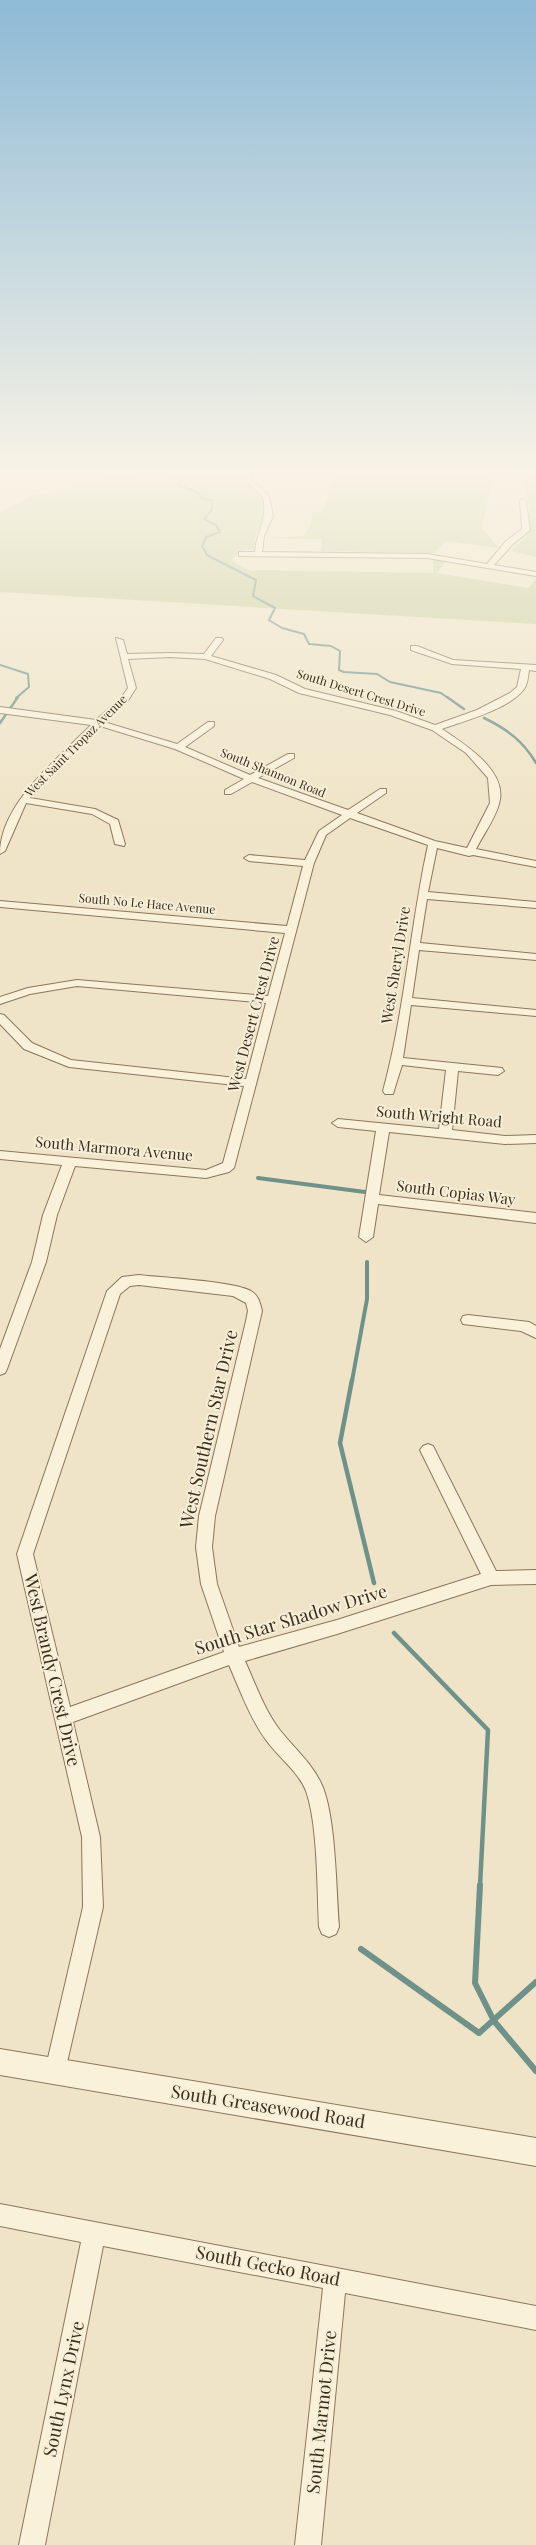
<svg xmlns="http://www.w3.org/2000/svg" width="536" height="2545" font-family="'Playfair Display',serif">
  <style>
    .green { fill: #c7ce9a }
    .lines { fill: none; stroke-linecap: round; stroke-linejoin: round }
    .stream-far4 { stroke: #6e928a; stroke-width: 2 }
    .stream-far3 { stroke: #6e928a; stroke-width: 2.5 }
    .stream-far2 { stroke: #6e928a; stroke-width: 4 }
    .stream-far1 { stroke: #6e928a; stroke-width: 4.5 }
    .stream { stroke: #6e928a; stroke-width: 6 }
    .minor-casing { stroke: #8b765c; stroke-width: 2 }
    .tertiary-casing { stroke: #8b765c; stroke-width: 2 }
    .minor { fill: #f9f1da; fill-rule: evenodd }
    .tertiary { fill: #f9f1da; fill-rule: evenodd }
    .labels { text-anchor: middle; stroke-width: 4; stroke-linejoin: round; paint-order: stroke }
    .far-street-label { font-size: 12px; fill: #3b2e1f; stroke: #f6eed6 }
    .street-label { font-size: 15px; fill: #3b2e1f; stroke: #f6eed6 }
    .near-street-label { font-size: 18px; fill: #3b2e1f; stroke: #f6eed6 }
  </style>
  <rect width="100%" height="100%" fill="#efe4c7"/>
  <g class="green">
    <path d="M 93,471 L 243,471 L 241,477 L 263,499 L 263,519 L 256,534 L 254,550 L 243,550 L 231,560 L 248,570 L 433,573 L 433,559 L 446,561 L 437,573 L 529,588 L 536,579 L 536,624 L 0,592 L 0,512 L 31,496 L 107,479 L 97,476 Z"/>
    <path d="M 335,471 L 514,471 L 492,478 L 482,528 L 499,548 L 445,541 L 434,553 L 321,551 L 322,539 L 268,538 L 304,536 L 311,524 L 312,512 L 322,513 Z"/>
    <path d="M 520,471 L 536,471 L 536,557 L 511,551 L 527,536 L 524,519 L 530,512 L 524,472 Z"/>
  </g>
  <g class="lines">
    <g class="stream-far4">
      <path d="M 143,471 L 149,474 L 169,474 L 182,481 L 178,485 L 196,491 L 202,498 L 212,501 L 212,510 L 204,519 L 216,525 L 220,532 L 206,537 L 202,546 L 207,555 L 256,580 L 253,596 L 275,608 L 269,620 L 282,628 L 304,634 L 309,644 L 331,646 L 340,651 L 339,670 L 344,672 L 377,674 L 390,682 L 441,693 L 448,698"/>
      <path d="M 0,665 L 28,674 L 29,687 L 16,698"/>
    </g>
    <g class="stream-far3">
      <path d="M 447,697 L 464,709"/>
      <path d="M 484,718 C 507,729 523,741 536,763"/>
      <path d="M 0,723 L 18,697"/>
    </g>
    <g class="stream-far2">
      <path d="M 258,1178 L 365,1192"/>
      <path d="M 352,1381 L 367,1299 L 367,1262"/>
    </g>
    <g class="stream-far1">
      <path d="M 352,1380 L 340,1443 L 374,1583"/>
      <path d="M 394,1633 L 488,1730 L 480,1886"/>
    </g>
    <g class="stream">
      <path d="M 480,1885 L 475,1983 L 494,2021 L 536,2071"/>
      <path d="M 361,1949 L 479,2033 L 536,1982"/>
    </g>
    <defs>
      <g id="minor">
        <path d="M 245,471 L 251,471 L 251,479 L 268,495 L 271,505 L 273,516 L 264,536 L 262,552 L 427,554 L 487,564 L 506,541 L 522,529 L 520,501 L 523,499 L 526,501 L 530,530 L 512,545 L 494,565 L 536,572 L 536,576 L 427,558 L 239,556 L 239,552 L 255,552 C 257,529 268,521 263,497 L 246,481 Z"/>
        <path d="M 116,638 L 123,640 L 127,654 L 170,653 L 204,654 L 216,638 L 222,638 L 223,640 L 211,656 L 276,675 L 305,689 L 396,711 L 435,725 L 477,710 L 510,693 L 517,687 L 521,669 L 452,664 L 411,650 L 411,646 L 417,646 L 453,660 L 536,665 L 536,671 L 529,670 C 528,676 528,684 524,689 C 510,709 464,721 442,729 C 464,744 509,771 499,804 C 495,819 483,835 476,849 L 536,861 L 536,867 L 473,855 L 469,856 L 437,848 L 428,892 L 536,902 L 536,908 L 427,899 L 420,943 L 536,954 L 536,960 L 419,950 L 412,998 L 536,1010 L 536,1016 L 411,1005 L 403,1058 L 502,1068 L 504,1071 L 498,1075 L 458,1071 L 452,1130 L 505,1136 L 536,1135 L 536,1143 L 505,1144 L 389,1132 L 379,1195 L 536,1213 L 536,1223 L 378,1204 L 373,1237 L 366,1242 L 359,1237 L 376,1131 L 338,1127 L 332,1123 L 338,1119 L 439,1129 L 446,1070 L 402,1065 L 393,1094 L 385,1094 L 383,1091 C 405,1010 410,927 428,845 L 350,818 L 326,835 L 314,863 L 234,1168 L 229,1172 L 206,1178 L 75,1166 L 57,1215 L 46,1262 L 7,1369 L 5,1373 L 0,1375 L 0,1349 L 32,1262 L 43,1215 L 62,1165 L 0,1159 L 0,1151 L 206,1170 L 223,1163 L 244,1086 L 69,1067 L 24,1049 L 0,1024 L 0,1014 L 4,1015 L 32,1043 L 71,1060 L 246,1079 L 266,1003 L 77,986 L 30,994 L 0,1004 L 0,997 L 28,988 L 77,980 L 268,996 L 285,933 L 0,907 L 0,901 L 287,926 L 303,866 L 249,861 L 244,858 L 249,855 L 305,860 L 319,831 L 342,815 L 252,782 L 231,794 L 225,794 L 225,790 L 244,779 L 175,749 L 100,726 L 30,798 L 95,809 L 118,820 L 125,844 L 124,846 L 115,844 L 110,824 L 92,814 L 26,803 L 5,851 L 0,854 C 0,803 58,759 91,725 L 0,713 L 0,707 L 96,720 L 121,698 L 128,688 ZM 170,657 L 205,659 L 270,679 L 299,693 L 390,715 L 432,730 L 466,753 L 488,778 L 490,803 L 467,848 L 435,841 L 357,813 L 386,793 L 386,789 L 380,789 L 348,810 L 258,778 L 294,758 L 294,754 L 288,754 L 250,775 L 185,747 L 214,726 L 214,722 L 208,722 L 177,744 L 104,722 L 127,702 L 136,688 L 128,659 Z"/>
        <path d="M 139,1275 C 164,1278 232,1281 251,1291 C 259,1296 260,1303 262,1311 L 215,1516 L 212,1547 L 217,1584 L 239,1647 L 337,1620 L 481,1574 L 420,1450 L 423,1446 L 428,1444 L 433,1446 L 496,1571 L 536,1570 L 536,1584 L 491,1585 L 337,1634 L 245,1661 C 255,1683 264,1709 279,1729 C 293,1747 311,1762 321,1783 C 336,1814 336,1890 339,1927 L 336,1934 L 329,1937 L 322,1934 L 319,1927 C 317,1889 318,1825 306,1791 C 298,1771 278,1757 266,1740 C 250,1718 240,1690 229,1665 L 73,1722 L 100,1837 L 103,1907 L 65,2071 L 62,2078 L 55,2081 L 48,2078 L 45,2071 L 83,1907 L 82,1837 L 17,1554 L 107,1291 L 122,1277 ZM 139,1285 L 233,1296 L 246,1303 L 248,1311 L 246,1321 L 199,1516 L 196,1547 L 201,1584 L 224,1652 L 70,1707 L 33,1554 L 120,1294 L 130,1286 Z"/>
        <path d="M 468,1315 L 529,1322 L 536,1326 L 536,1338 L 521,1331 L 463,1324 L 461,1320 L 463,1316 Z"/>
        <path d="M 0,2204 L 536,2306 L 536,2330 L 345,2293 L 321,2545 L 295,2545 L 323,2288 L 103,2246 L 45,2545 L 19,2545 L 81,2242 L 0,2226 Z"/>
      </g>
      <path id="tertiary" d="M 0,2049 L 536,2138 L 536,2166 L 0,2075 Z"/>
    </defs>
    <use href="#minor" class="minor-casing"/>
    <use href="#tertiary" class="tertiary-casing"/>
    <use href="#minor" class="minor"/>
    <use href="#tertiary" class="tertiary"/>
  </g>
  <linearGradient id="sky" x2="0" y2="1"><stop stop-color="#8ebad6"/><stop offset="0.57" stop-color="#f8f3e6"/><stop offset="1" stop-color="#f8f3e6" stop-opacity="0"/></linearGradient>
  <rect width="536" height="827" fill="url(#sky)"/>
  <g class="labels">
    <g class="far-street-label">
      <text transform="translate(361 693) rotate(17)" y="4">South Desert Crest Drive</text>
      <text transform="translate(76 746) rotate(-45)" y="4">West Saint Tropaz Avenue</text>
      <text transform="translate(273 773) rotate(22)" y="4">South Shannon Road</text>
      <text transform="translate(147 904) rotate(5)" y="4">South No Le Hace Avenue</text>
    </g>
    <g class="street-label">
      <text transform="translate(396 965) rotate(-81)" y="5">West Sheryl Drive</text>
      <text transform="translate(254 1014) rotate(-75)" y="5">West Desert Crest Drive</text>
      <text transform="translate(439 1117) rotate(5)" y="5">South Wright Road</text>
      <text transform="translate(114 1149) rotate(5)" y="5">South Marmora Avenue</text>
      <text transform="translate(456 1193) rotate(7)" y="5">South Copias Way</text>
    </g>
    <g class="near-street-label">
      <text transform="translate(209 1429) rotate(-77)" y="6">West Southern Star Drive</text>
      <text transform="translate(291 1620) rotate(-17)" y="6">South Star Shadow Drive</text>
      <text transform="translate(52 1670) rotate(77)" y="6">West Brandy Crest Drive</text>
      <text transform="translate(268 2107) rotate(9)" y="6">South Greasewood Road</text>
      <text transform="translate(268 2266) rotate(11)" y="6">South Gecko Road</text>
      <text transform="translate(64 2389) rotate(-78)" y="6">South Lynx Drive</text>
      <text transform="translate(322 2412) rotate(-84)" y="6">South Marmot Drive</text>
    </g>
  </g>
</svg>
